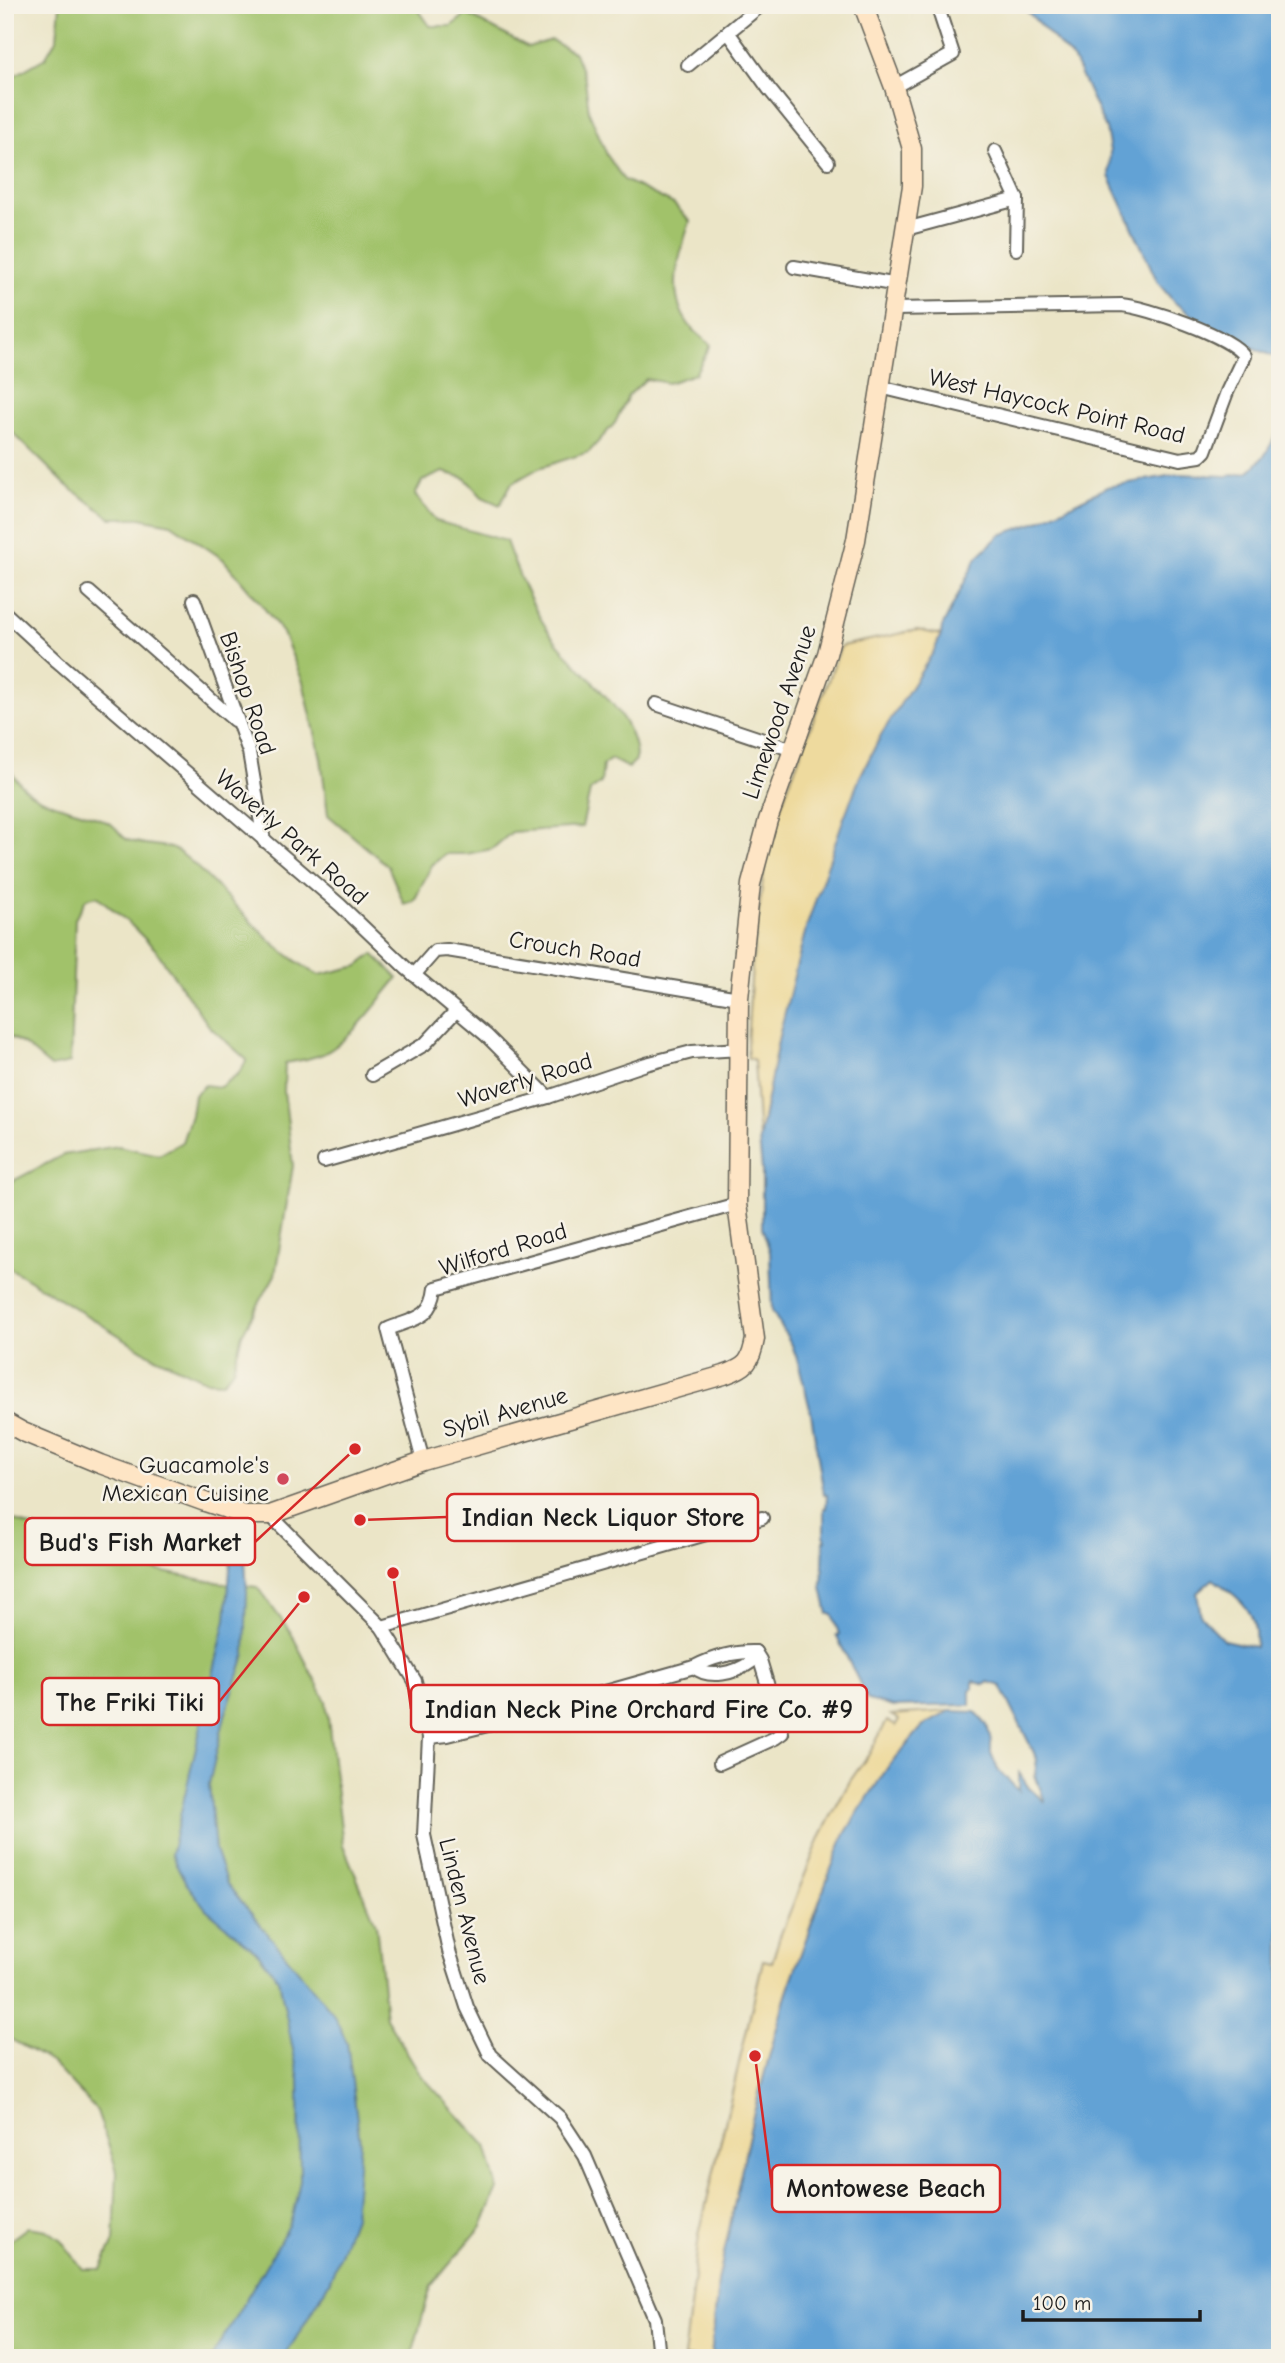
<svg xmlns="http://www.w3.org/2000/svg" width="1285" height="2363" font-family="'Comic Neue',sans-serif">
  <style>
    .green { fill: #a1c26b; stroke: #5e6f44; stroke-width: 2 }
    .sand { fill: #eeda9e; stroke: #857b5d; stroke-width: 2 }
    .water { fill: #62a2d5; stroke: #3f5f78; stroke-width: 2; fill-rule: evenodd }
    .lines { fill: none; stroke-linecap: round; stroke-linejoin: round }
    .minor-casing { stroke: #646258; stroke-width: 16 }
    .secondary-casing { stroke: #646258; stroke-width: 21 }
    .minor { stroke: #fff; stroke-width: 12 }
    .secondary { stroke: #fee5c5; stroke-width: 18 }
    .poi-dot { fill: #d1495b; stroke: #f7f3e8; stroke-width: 2.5 }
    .labels { text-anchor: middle; stroke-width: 5; stroke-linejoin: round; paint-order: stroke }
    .street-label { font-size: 24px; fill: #1c1c1c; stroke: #f7f3e8 }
    .poi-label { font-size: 24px; fill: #1c1c1c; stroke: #f7f3e8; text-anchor: end }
    .leader { fill: none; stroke: #d62828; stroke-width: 2.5 }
    .callout-dot { fill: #d62828; stroke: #f7f3e8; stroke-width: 2.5 }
    .callout { fill: #f7f3e8; stroke: #d62828; stroke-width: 2.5 }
    .callout-label { font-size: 26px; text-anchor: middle; font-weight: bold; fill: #1c1c1c }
  </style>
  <rect width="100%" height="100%" fill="#f7f3e8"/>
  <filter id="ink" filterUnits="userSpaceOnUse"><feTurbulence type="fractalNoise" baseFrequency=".0143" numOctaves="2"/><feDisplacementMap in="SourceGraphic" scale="14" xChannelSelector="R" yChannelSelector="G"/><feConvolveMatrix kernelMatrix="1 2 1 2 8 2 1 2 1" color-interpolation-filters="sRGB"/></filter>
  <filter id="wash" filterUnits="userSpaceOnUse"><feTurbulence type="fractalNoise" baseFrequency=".00686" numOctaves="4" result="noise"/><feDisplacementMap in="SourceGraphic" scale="28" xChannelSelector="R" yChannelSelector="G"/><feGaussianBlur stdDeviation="1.57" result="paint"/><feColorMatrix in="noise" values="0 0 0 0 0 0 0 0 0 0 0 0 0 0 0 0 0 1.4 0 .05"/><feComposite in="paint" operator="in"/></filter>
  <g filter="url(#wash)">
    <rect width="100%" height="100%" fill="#ebe5c7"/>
    <g class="green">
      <path d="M 60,5 L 415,5 L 430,26 L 451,26 L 467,14 L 528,47 L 551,40 L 575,53 L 585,79 L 589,112 L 607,155 L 624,180 L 674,204 L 690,221 C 679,256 665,294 690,326 C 696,333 704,339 711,345 L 695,374 L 668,383 L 646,379 L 628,396 L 615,423 L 589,452 L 539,468 L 511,484 L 500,505 L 482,497 L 465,478 L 443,472 L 422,481 L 415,495 L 436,521 L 506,541 C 517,572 529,601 547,629 C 572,669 637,710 636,760 L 628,768 L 611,759 L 603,765 L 601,783 L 590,791 L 582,827 L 512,832 L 492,849 L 466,854 L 445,854 L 432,865 L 414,901 L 404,904 L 388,866 L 328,815 L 321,758 L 303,682 L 283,633 L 257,599 L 223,559 L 171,524 L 140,518 L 111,518 L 66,485 L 5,425 L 5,81 L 45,58 L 57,38 Z"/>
      <path d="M 5,760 C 29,813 67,800 111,824 C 117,828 120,835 126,839 C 139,846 164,844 173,849 C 188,856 201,872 214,884 C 247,917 277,953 319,975 L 358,966 L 373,954 L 398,978 C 378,1001 351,1041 323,1054 C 311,1059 298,1061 285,1063 L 284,1091 L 293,1166 L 275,1275 L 242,1334 L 233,1369 L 223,1382 L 207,1381 L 151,1355 L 5,1265 L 5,1185 L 63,1155 L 118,1146 L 159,1155 L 182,1142 L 191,1115 L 194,1095 L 205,1085 L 220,1087 L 238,1074 L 247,1060 L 209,1026 L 155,949 L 129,923 L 97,896 L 86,899 L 75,919 L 70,1063 L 51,1067 L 25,1045 L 5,1034 Z"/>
      <path d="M 5,1518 L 8,1518 L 128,1565 L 214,1582 L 257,1587 L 290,1631 L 326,1701 L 343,1845 L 376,1924 L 386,2018 L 421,2075 L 486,2146 L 498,2189 L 482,2226 L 431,2286 L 411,2358 L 5,2358 L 5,2244 L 28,2227 L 47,2230 L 61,2240 L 83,2269 L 101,2269 L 114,2241 L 117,2171 L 97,2111 L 51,2062 L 5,2036 Z"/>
    </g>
    <g class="sand">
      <path d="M 917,630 L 941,635 L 934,651 L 881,735 L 860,777 L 779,1036 L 759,1140 L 754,1060 L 748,1058 L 747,1045 L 752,965 L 765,863 L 779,811 L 841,646 Z"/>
      <path d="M 950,1711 L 922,1727 L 888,1767 L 845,1834 L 831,1869 L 785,1998 L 753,2116 L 718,2282 L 711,2358 L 684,2358 L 699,2235 L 763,1960 L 772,1962 L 780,1936 L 821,1835 L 850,1781 L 869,1754 L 887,1721 L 896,1726 L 899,1720 L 891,1715 Z"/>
    </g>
    <g class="water">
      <path d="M 1021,5 L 1280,5 L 1280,359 L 1213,331 L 1174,302 L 1158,283 L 1109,176 L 1110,151 L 1106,129 L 1074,60 Z"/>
      <path d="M 1280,428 L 1280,2358 L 711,2358 L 718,2282 L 753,2116 L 785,1998 L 831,1869 L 845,1834 L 859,1811 L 888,1767 L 922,1727 L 950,1711 L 975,1712 L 987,1725 L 991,1741 L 991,1753 L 998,1770 L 1019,1791 L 1019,1773 L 1029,1788 L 1045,1802 L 1035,1775 L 1037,1759 L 1001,1686 L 988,1682 L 985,1685 L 973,1681 L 973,1688 L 970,1691 L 970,1705 L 966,1705 L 893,1707 L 868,1700 L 836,1635 L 839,1634 L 832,1614 L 828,1614 L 822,1588 L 824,1541 L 826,1540 L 824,1535 L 824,1508 L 826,1508 L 827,1495 L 824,1495 L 811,1413 L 799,1365 L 792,1345 L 772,1311 L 770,1252 L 762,1227 L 762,1170 L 759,1140 L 779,1036 L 806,928 L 843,820 L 860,777 L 881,735 L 934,651 L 941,635 L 942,627 L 977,557 L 1000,535 L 1037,522 L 1107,487 L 1179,474 L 1228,476 L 1249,472 L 1265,455 ZM 1213,1579 C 1240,1599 1259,1610 1255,1647 L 1224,1640 L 1201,1616 L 1197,1593 Z"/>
      <path d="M 234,1520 L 244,1542 L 247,1592 L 245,1655 L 225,1716 L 209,1784 L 215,1850 L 227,1884 L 332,2012 L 347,2042 L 360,2142 L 354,2217 L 329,2283 L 284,2358 L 211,2358 L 278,2245 L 292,2217 L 300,2181 L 299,2080 L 279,1980 L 258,1953 L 206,1909 L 186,1883 L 171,1854 L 226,1619 Z"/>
    </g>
  </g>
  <g filter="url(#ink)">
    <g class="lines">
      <defs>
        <g id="minor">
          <path d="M 728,32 L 769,89 L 828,162"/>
          <path d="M 688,65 L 761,5"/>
          <path d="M 894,87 L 953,54 L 937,5"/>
          <path d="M 995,151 L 1017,199 L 1016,249"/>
          <path d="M 906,229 L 1017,199"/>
          <path d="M 794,267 L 898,285"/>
          <path d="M 880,387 L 1180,459 L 1200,456 L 1205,451 L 1227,392 L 1244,356 C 1231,336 1146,307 1121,305 L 893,309"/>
          <path d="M 89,592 L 234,720"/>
          <path d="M 194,600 L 249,752 L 264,841"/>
          <path d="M 5,613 L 57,661 L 340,905 L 406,968 L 486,1035 L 548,1097"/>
          <path d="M 656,704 L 793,750"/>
          <path d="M 414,975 L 435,951 L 447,950 L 739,998"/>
          <path d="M 372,1075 L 425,1044 L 456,1011"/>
          <path d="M 324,1161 L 548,1097 L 646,1064 L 692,1052 L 740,1049"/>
          <path d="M 423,1461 L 388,1329 C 412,1319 433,1319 436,1288 L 737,1204"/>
          <path d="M 270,1515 L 382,1627 L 415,1681 L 429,1737 L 424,1835 L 449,1951 L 467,2007 L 490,2055 L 560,2118 L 585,2156 L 655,2319 L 659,2358"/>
          <path d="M 382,1627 L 762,1518"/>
          <path d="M 694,1667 C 709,1680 736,1673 751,1662 L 755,1652"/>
          <path d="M 429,1737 L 448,1735 L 488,1725 L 694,1667 C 711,1658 735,1651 755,1652"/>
          <path d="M 720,1763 L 775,1738 L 782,1733 L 760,1660 L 755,1652"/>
        </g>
        <path id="secondary" d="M 5,1422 L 23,1432 L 100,1464 L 205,1502 L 245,1515 L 270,1515 L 423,1461 L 724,1375 C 747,1367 751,1362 755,1339 L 737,1204 L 739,998 L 751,884 L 768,820 L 827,654 L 856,540 L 912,186 L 912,149 L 894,87 L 863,5"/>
      </defs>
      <use href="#minor" class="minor-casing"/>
      <use href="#secondary" class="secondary-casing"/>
      <use href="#minor" class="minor"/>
      <use href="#secondary" class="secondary"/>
    </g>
  </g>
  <circle class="poi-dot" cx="283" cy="1479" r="7"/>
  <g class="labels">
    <g class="street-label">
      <text transform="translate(1057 406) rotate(13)" y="8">West Haycock Point Road</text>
      <text transform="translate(248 693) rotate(71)" y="8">Bishop Road</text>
      <text transform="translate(779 712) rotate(-71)" y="8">Limewood Avenue</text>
      <text transform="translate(292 837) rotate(41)" y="8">Waverly Park Road</text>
      <text transform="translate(575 949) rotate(9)" y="8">Crouch Road</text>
      <text transform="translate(525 1080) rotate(-17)" y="8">Waverly Road</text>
      <text transform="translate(503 1249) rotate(-17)" y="8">Wilford Road</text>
      <text transform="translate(505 1412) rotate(-16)" y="8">Sybil Avenue</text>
      <text transform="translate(465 1911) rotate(76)" y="8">Linden Avenue</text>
    </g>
    <g class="poi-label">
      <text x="269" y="1473">Guacamole's<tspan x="269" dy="28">Mexican Cuisine</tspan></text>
    </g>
  </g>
  <path class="leader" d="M360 1520L447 1517M355 1449L255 1542M304 1597L219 1702M393 1573L411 1709M755 2056L772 2188"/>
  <g class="callout-dot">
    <circle cx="360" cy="1520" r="7"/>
    <circle cx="355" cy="1449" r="7"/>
    <circle cx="304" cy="1597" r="7"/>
    <circle cx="393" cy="1573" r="7"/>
    <circle cx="755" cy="2056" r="7"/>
  </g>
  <g class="callout">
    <rect x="447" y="1494" width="311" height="47" rx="7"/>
    <rect x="25" y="1518" width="230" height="47" rx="7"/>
    <rect x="42" y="1678" width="177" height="47" rx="7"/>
    <rect x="411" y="1685" width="456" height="47" rx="7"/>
    <rect x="772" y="2165" width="228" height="47" rx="7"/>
  </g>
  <g class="callout-label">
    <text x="603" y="1526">Indian Neck Liquor Store</text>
    <text x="140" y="1551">Bud's Fish Market</text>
    <text x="130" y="1711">The Friki Tiki</text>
    <text x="639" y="1718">Indian Neck Pine Orchard Fire Co. #9</text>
    <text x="886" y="2197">Montowese Beach</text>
  </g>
  <rect width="1285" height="2363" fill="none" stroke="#f7f3e8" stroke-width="28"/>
  <path d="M1023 2310v10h177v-10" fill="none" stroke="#1c1c1c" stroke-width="3.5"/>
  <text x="1033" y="2310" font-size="21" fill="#1c1c1c" stroke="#f7f3e8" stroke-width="5" paint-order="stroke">100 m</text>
</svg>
